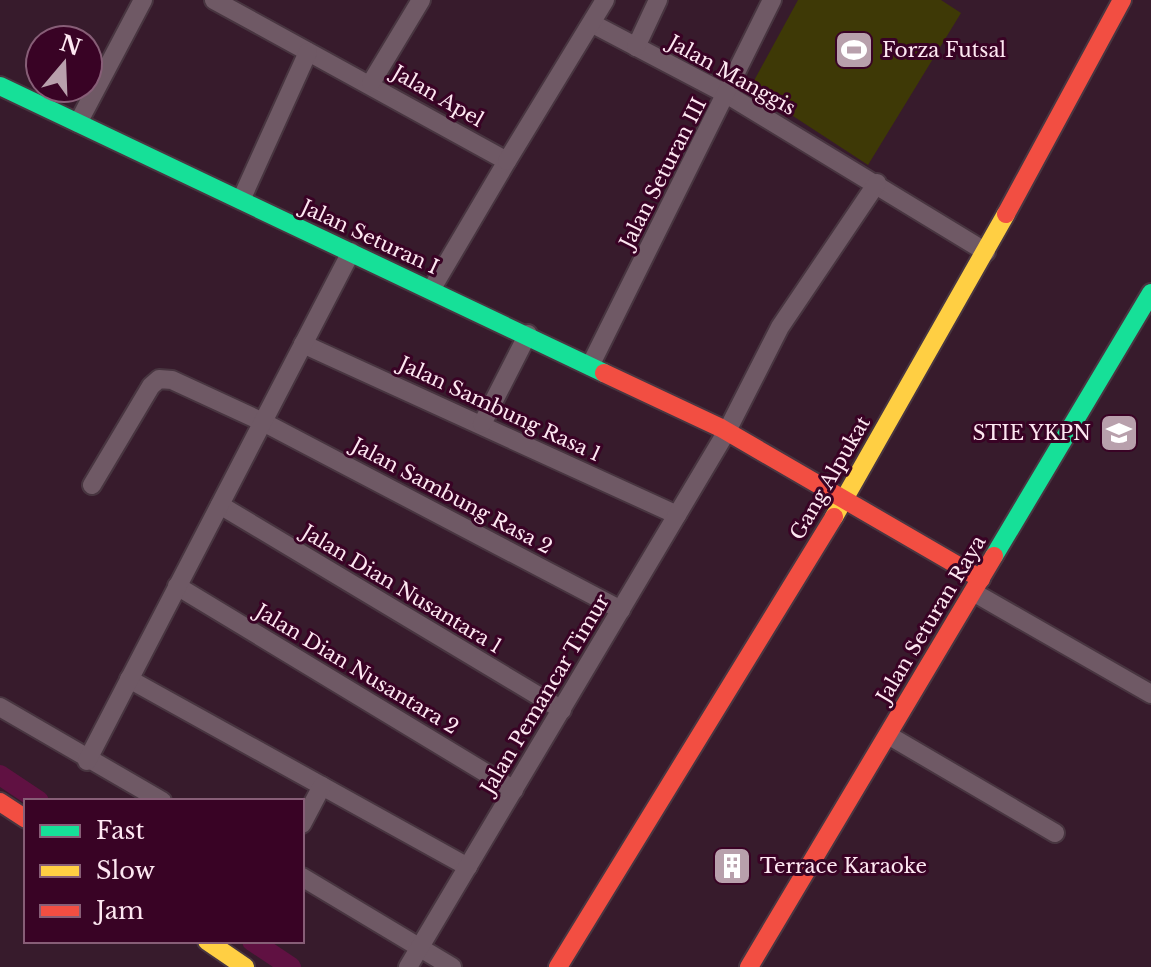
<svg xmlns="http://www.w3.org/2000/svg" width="1151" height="967" font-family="'Libre Baskerville',serif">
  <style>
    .green { fill: #3e3906 }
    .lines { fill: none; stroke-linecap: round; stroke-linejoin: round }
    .canal { stroke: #601142; stroke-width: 20 }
    .street-casing { stroke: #483540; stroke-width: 22 }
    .fast-casing { stroke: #483540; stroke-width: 22 }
    .slow-casing { stroke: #483540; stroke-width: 22 }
    .jam-casing { stroke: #483540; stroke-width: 22 }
    .street { stroke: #6f5965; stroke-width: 18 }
    .fast { stroke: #16e098; stroke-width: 18 }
    .slow { stroke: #ffcf43; stroke-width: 18 }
    .jam { stroke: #f24e42; stroke-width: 18 }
    .labels { text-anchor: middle; stroke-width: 6; stroke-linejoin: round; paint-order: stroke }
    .poi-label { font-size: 20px; fill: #fde7f1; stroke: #390325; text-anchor: start }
    .street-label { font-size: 20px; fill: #fde7f1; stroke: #390325 }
  </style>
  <rect width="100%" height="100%" fill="#371b2c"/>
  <path class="green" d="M 798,0 L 941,0 L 961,13 L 868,165 L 750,88 Z"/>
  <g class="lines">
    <g class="canal">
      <path d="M 0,775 L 39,801"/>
      <path d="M 252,941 L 291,967"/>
    </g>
    <defs>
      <g id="street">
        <path d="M 214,0 L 507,161 L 431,290"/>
        <path d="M 593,24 L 728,95 L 986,252"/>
        <path d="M 636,47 L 658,0"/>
        <path d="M 371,83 L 421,0"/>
        <path d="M 78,123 L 143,0"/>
        <path d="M 507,161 L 605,0"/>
        <path d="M 241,200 L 308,52"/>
        <path d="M 303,344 L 677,515"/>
        <path d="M 590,366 L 772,0"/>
        <path d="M 482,424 L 528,334"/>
        <path d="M 92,485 L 151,386 L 159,379 L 172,380 L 263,422 L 621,610"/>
        <path d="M 220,505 L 562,710"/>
        <path d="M 177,586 L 514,790"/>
        <path d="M 973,592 L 1151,694"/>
        <path d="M 129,679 L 468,867"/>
        <path d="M 0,707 L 162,801"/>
        <path d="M 888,735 L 1055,833"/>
        <path d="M 87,761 L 351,252"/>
        <path d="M 302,824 L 322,786"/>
        <path d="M 302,877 L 452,967"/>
        <path d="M 408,967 L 727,431 L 780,327 L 877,183"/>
      </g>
      <g id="fast">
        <path d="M 0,86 L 604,373"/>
        <path d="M 994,556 L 1151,293"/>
      </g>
      <g id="slow">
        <path d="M 834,517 L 1006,214"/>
        <path d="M 207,941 L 245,967"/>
      </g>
      <g id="jam">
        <path d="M 1006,214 L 1122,0"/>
        <path d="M 604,373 L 721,428 L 981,579"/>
        <path d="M 0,802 L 26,819"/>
        <path d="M 558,967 L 834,517"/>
        <path d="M 749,967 L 994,556"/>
      </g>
    </defs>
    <use href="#street" class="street-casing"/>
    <use href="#fast" class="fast-casing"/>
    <use href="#slow" class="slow-casing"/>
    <use href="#jam" class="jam-casing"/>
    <use href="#street" class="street"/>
    <use href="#fast" class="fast"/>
    <use href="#slow" class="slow"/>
    <use href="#jam" class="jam"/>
  </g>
  <defs>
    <symbol id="stadium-square" viewBox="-11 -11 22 22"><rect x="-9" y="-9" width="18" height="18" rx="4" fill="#b8a0ac" stroke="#390325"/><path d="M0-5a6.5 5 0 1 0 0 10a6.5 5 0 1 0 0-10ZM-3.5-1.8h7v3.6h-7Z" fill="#fff"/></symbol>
    <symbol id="university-square" viewBox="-11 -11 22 22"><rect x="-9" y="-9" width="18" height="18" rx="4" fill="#b8a0ac" stroke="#390325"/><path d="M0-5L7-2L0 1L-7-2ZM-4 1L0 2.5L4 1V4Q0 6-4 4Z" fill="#fff"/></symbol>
    <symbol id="building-square" viewBox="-11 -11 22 22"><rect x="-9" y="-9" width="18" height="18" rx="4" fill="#b8a0ac" stroke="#390325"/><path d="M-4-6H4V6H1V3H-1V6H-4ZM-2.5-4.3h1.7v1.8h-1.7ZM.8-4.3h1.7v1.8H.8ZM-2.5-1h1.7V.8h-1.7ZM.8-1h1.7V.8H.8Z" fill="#fff"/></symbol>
  </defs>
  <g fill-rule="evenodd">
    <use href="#stadium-square" x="832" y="28" width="44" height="44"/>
    <use href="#university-square" x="1097" y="411" width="44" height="44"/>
    <use href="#building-square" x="710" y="844" width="44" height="44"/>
  </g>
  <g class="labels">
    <g class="poi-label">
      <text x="882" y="57">Forza Futsal</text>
      <text x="1091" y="440" text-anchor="end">STIE YKPN</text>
      <text x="760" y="873">Terrace Karaoke</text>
    </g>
    <g class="street-label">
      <text transform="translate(732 75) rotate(29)" y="7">Jalan Manggis</text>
      <text transform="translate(438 96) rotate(30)" y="7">Jalan Apel</text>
      <text transform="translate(663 173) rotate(-63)" y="7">Jalan Seturan III</text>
      <text transform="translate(370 237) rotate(25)" y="7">Jalan Seturan I</text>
      <text transform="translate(500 409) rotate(25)" y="7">Jalan Sambung Rasa 1</text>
      <text transform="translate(830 478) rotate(-60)" y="7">Gang Alpukat</text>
      <text transform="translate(452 496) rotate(28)" y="7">Jalan Sambung Rasa 2</text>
      <text transform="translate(402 589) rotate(31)" y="7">Jalan Dian Nusantara 1</text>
      <text transform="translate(931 619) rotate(-59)" y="7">Jalan Seturan Raya</text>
      <text transform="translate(357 669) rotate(31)" y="7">Jalan Dian Nusantara 2</text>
      <text transform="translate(545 694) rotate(-59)" y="7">Jalan Pemancar Timur</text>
    </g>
  </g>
  <rect x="24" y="799" width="280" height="144" fill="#390325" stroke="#875e77" stroke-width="2"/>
  <rect x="40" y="825" width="40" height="12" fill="#16e098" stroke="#875e77" stroke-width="2"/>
  <text x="96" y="839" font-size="24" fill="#fde7f1">Fast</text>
  <rect x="40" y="865" width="40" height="12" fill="#ffcf43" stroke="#875e77" stroke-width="2"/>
  <text x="96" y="879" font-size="24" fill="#fde7f1">Slow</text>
  <rect x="40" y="905" width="40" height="12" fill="#f24e42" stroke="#875e77" stroke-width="2"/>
  <text x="96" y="919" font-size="24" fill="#fde7f1">Jam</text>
  <g transform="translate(64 64) rotate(19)"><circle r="38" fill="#390325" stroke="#875e77" stroke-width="2"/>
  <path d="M0-6L14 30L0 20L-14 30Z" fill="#b8a0ac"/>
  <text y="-12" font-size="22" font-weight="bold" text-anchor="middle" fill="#fde7f1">N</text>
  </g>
</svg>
